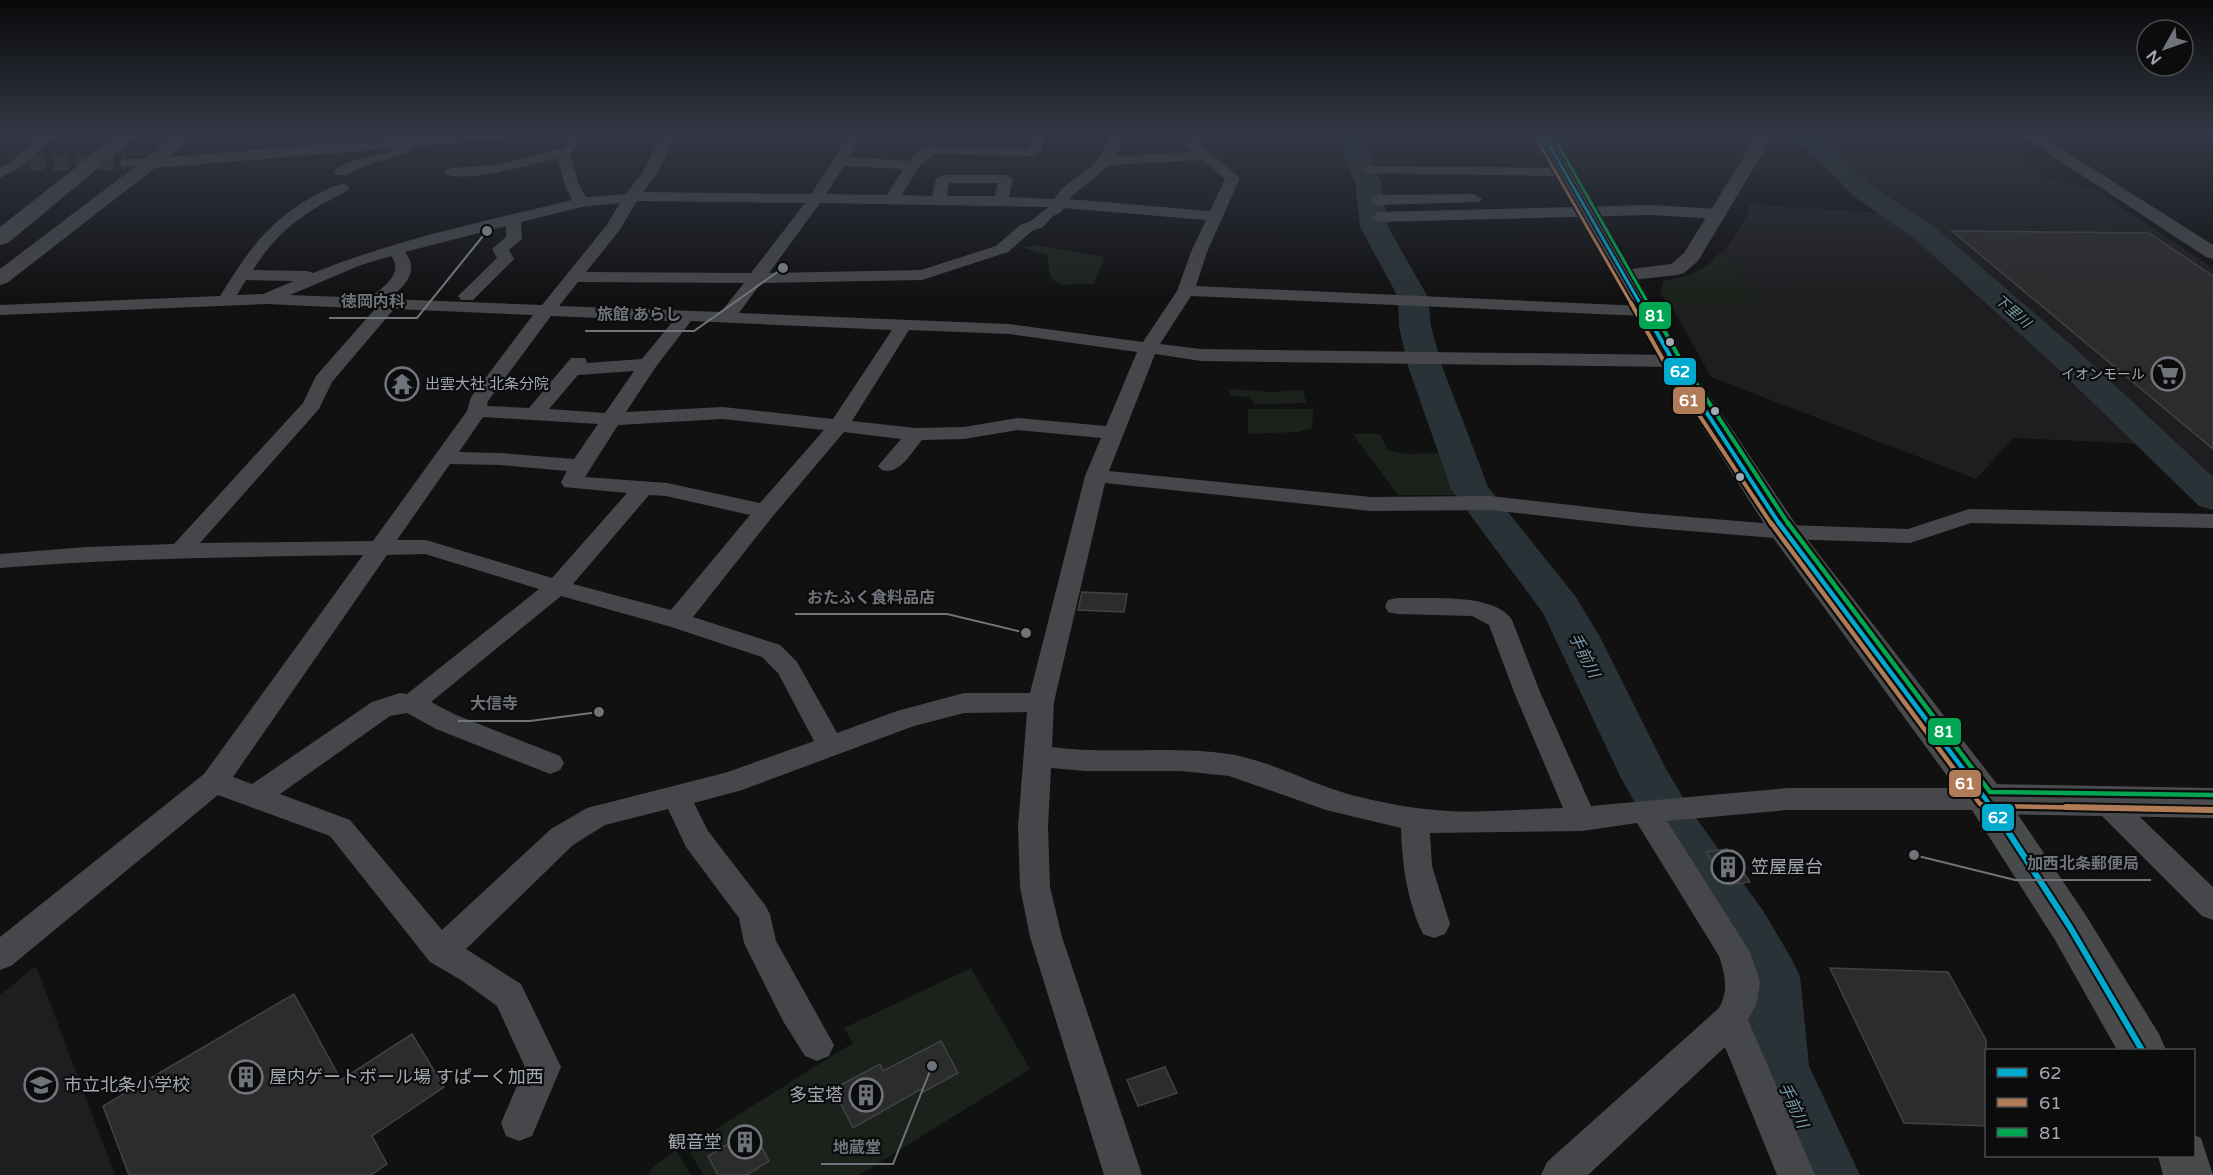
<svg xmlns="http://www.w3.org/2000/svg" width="2213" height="1175" font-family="'Varela Round','Noto Sans JP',sans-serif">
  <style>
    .built { fill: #1e1e20 }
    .green { fill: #1b221c }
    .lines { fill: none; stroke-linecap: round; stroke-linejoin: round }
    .river { fill: #293236; fill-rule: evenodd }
    .building { fill: #2c2c2d; stroke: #404246; stroke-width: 1.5 }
    .minor-tunnel { stroke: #2e2f32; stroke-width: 15; stroke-dasharray: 15 8; stroke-linecap: butt }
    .minor { fill: #46474a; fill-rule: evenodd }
    .tertiary { fill: #46474a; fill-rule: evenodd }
    .secondary { fill: #4a4b4e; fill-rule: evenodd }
    .primary { fill: #484a4c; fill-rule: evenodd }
    .motorway { fill: #484a4c; fill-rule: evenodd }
    .bus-1-far3-casing { stroke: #0c0c0d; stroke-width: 6 }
    .bus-1-far2-casing { stroke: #0c0c0d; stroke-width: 8 }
    .bus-1-far1-casing { stroke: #0c0c0d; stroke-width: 9 }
    .bus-1-casing { stroke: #0c0c0d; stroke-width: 10 }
    .bus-2-far3-casing { stroke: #0c0c0d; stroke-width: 6 }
    .bus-2-far2-casing { stroke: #0c0c0d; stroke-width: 8 }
    .bus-2-far1-casing { stroke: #0c0c0d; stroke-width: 9 }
    .bus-2-casing { stroke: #0c0c0d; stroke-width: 10 }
    .bus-3-far2-casing { stroke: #0c0c0d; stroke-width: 6 }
    .bus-3-far1-casing { stroke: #0c0c0d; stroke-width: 8 }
    .bus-3-casing { stroke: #0c0c0d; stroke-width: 9 }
    .bus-1-far3 { stroke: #00a9ce; stroke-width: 3 }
    .bus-1-far2 { stroke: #00a9ce; stroke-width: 4 }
    .bus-1-far1 { stroke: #00a9ce; stroke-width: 4.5 }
    .bus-1 { stroke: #00a9ce; stroke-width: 6 }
    .bus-2-far3 { stroke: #b07c57; stroke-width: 3 }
    .bus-2-far2 { stroke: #b07c57; stroke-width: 4 }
    .bus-2-far1 { stroke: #b07c57; stroke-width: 4.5 }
    .bus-2 { stroke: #b07c57; stroke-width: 6 }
    .bus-3-far2 { stroke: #00a651; stroke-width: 3 }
    .bus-3-far1 { stroke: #00a651; stroke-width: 4 }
    .bus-3 { stroke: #00a651; stroke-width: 4.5 }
    .bus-dot { fill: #a2a9b3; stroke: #0c0c0d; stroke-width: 2 }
    .labels { text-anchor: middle; stroke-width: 4.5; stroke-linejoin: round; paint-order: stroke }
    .far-water-label { font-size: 14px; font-style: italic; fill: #799cae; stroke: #0c0c0d }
    .far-poi-label { font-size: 14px; fill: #a2a9b3; stroke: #0c0c0d; text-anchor: end }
    .poi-label { font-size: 15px; fill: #a2a9b3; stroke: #0c0c0d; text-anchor: start }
    .water-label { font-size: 16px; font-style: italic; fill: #799cae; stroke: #0c0c0d }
    .near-poi-label { font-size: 18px; fill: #a2a9b3; stroke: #0c0c0d; text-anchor: start }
    .leader { fill: none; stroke: #6f747b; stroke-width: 2 }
    .callout-dot { fill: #6f747b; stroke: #0c0c0d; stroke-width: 2 }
    .callout-label { font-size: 16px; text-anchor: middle; font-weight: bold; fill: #6f747b; stroke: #0c0c0d; stroke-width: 4.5; stroke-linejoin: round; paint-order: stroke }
    .line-badge { stroke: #0c0c0d; stroke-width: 2 }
    .badge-label { font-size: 16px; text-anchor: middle; font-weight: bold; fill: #fff }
  </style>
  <rect width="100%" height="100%" fill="#111112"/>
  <g class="built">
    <path d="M 1816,134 L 1984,134 L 2001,143 L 2049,179 L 2100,190 L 2107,198 L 2213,268 L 2213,481 L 2129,401 L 2103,402 L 2144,444 L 2013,438 L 1976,479 L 1711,377 L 1672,307 L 1660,294 L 1664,280 L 1684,278 L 1699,273 L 1727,248 L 1749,213 L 1748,204 L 1905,215 L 1851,174 L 1839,163 L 1833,150 Z"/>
    <path d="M 36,966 L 115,1175 L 0,1175 L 0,995 Z"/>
  </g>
  <g class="green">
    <path d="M 1034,245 L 1105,257 L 1094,284 C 1064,284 1047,292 1048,255 L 1023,248 Z"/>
    <path d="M 1718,254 L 1729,257 L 1756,293 L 1748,293 L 1754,303 L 1751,305 L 1672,307 L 1660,294 L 1664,280 C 1688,277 1702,273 1718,254 Z"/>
    <path d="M 1227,389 L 1272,392 L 1303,390 L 1306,403 L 1254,404 L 1250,397 L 1232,396 Z"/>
    <path d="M 1248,409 L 1313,409 L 1312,428 L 1298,432 L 1248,434 Z"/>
    <path d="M 1353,434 L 1380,434 L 1387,450 L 1407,454 L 1440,453 L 1457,495 L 1398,495 Z"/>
    <path d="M 971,968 L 1030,1069 L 859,1175 L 703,1175 L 687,1147 L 853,1043 L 844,1028 Z"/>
    <path d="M 676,1150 L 691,1175 L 647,1175 L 654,1166 Z"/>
  </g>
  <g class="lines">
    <g class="river">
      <path d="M 1337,134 L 1361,134 L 1381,183 L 1388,227 L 1428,297 L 1431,327 L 1442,366 L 1488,487 L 1576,597 L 1600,637 L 1666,769 L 1691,811 L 1764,912 L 1791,958 L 1800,976 L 1809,1066 L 1860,1175 L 1794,1175 L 1747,1069 L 1742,979 L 1724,946 L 1655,839 L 1620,776 L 1543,613 L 1451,489 L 1408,366 L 1399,327 L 1398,297 L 1360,227 L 1355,183 Z"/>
      <path d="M 1793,134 L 1818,134 L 1870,185 L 1937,229 L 2077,350 L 2213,477 L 2213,510 L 2199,506 L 2053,364 L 1917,241 L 1852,195 Z"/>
    </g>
  </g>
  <g class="building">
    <path d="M 1952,231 L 2149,233 L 2213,276 L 2213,449 Z"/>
    <path d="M 1082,592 L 1127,594 L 1124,612 L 1078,610 Z"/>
    <path d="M 1727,849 L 1750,882 L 1729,885 L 1706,852 Z"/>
    <path d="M 1830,968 L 1948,972 L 1986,1040 L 1986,1126 L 1904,1123 Z"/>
    <path d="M 294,994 L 341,1080 L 412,1034 L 444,1087 L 372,1136 L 387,1164 L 371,1175 L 129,1175 L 103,1106 Z"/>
    <path d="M 941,1041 L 958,1073 L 923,1092 L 921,1089 L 853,1128 L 833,1089 L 880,1064 L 883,1071 Z"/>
    <path d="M 1165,1067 L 1177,1093 L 1138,1106 L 1127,1080 Z"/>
    <path d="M 752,1129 L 769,1161 L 747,1175 L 718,1175 L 708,1156 Z"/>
  </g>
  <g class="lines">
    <path class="minor-tunnel" d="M 30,163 L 125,163"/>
    <g class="minor">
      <path d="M 41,134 L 56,134 L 23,166 L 0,178 L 0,168 L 13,160 Z"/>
      <path d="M 570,134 L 584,134 L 570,155 L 579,185 L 586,197 L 626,194 L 643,172 L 662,134 L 676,134 L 657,173 L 643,192 L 811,194 L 850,134 L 864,134 L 849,157 L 909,161 L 919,151 L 930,146 L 1028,148 L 1031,134 L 1045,134 L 1041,152 L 1034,156 L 933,154 L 918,168 L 902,195 L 932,196 L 936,179 L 943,175 L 1006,175 L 1013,179 L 1009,197 L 1054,199 C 1073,170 1102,173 1109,134 L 1123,134 L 1121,148 L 1116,156 L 1192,152 L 1188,148 L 1185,134 L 1199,134 L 1202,146 L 1240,178 L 1207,252 L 1196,286 L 1644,306 L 1650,307 L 1653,311 L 1650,315 L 1644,316 L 1191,296 L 1160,344 L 1201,349 L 1673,355 L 1680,357 L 1682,361 L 1680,365 L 1673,367 L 1201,361 L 1155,354 L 1109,471 L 1371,497 L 1490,496 L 1641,513 L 1785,525 L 1908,529 L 1969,509 L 2213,514 L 2213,528 L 1971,523 L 1910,543 L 1785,539 L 1641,527 L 1490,510 L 1371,511 L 1105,483 L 1054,702 L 1052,747 C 1111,755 1171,745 1229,754 C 1272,761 1312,785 1355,796 C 1381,802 1408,808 1435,810 C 1477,814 1521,809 1563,808 L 1514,692 L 1489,625 L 1472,616 L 1397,614 L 1388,612 L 1385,606 L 1388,600 L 1397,598 C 1427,599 1495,592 1512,620 L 1540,692 L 1591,806 L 1787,788 L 1986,788 L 1996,791 L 2000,799 L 1996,807 L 1986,810 L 1787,810 L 1667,821 L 1750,952 L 1760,981 L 1757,1003 L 1748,1020 L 1815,1175 L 1777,1175 L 1725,1047 L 1588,1175 L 1541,1175 L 1547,1162 L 1719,1008 C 1729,990 1725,975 1719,956 L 1637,823 L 1582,831 L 1430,833 L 1432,866 L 1450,924 L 1445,934 L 1434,938 L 1423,934 C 1407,901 1402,864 1401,828 L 1326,810 L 1229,776 L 1181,771 L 1085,771 L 1051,768 L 1048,827 L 1050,887 L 1062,937 L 1142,1175 L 1104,1175 L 1030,937 L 1020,887 L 1018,827 L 1027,712 L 964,713 L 914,726 L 742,790 L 694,803 L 708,831 L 765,905 L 770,914 L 776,941 L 834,1045 L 829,1056 L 817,1061 L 805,1056 L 783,1021 L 744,943 L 739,918 L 686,847 L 668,809 L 605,825 L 573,845 L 466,949 L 521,984 L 561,1067 L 532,1136 L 519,1141 L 506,1136 L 501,1123 L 525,1067 L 497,1006 L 461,980 L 430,962 L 330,836 L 218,795 L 11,966 L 0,970 L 0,937 L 204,774 L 363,555 C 241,557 121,558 0,568 L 0,554 L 86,547 L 174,544 L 303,403 L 316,376 L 375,309 L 266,304 L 0,315 L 0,305 L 220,296 C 247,253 267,222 312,197 C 322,192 332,186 342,184 L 347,185 L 349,188 L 347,191 C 305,212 278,230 253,270 L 307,271 L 313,273 C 397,239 486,221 572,200 L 565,185 L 557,158 C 538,163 456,186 443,172 L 450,168 L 497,165 L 563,148 ZM 1202,160 L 1225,179 L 1210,211 L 1069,199 L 1109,165 ZM 844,166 L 903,169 L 887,195 L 826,194 ZM 949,183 L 998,183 L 995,196 L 947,196 ZM 637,201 L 805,203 L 751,273 L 586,272 L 619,231 ZM 620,203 L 606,226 L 542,305 L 389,299 C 405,286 420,271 405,252 L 506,226 L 506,237 L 492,249 L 497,258 L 458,296 L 461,300 L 473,300 L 514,259 L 509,250 L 522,239 L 521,222 L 582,207 ZM 820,203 L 1048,207 L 1031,221 L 1020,225 L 996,246 L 921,270 L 769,273 ZM 1064,208 L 1206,220 L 1191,252 L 1177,291 L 1143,342 L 1009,324 L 739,313 L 761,283 L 922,280 L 1008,252 L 1032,231 L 1043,227 L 1053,216 L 1060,213 ZM 391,256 C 405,274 382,288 369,298 L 290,295 L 361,265 ZM 246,280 L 294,281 L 263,294 L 237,295 ZM 578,282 L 744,283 L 721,312 L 559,306 ZM 394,309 L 533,315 L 471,397 L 467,411 L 373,541 L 200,543 L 319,409 L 332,382 ZM 551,316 L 673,321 L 642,359 L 587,363 L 585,358 L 571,358 L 529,408 L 487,406 L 488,401 ZM 691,321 L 892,330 L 833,419 L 723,407 L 626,412 L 655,368 ZM 909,330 L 1009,334 L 1137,352 L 1106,426 L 1018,418 L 964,427 L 916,428 L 852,421 ZM 634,371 L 605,413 L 549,409 L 578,375 ZM 483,417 L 598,424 L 574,459 L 500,453 L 459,452 ZM 723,419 L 824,430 L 760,503 L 667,483 L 585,477 L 618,425 ZM 1018,430 L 1101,438 L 1085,476 L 1030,693 L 964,693 L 897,711 L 837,733 L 797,662 L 780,645 L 693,617 L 773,516 L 844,432 L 901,439 L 878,466 L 882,470 C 900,475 911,453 922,440 L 964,439 ZM 450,464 L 500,465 L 567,471 L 561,482 L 564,487 L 627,493 L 552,578 L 426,540 L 397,540 ZM 649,495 L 666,496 L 750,515 L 671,610 L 573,584 ZM 425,554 L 539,589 L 407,694 L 400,693 L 372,702 L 252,784 L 233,777 L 387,555 ZM 561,596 L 668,626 L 762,657 L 778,673 L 814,741 L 728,772 L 587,808 L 551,829 L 442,930 L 350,820 L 280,794 L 390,716 L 407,713 L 436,729 L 540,770 L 550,774 L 560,770 L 564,763 L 560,756 L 456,715 L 431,702 Z"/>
      <path d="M 408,140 L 415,144 L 409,153 L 368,165 L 346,175 L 336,175 L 334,172 C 350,154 391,159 403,141 Z"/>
      <path d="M 125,159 L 152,159 L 159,163 L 152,167 L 120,166 L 118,163 Z"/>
      <path d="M 1370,166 L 1564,168 L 1571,172 L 1564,176 L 1365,173 L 1363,170 Z"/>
      <path d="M 1474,194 L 1482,199 L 1479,202 L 1378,205 L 1370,200 L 1378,195 Z"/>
      <path d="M 1650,205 L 1719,209 L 1727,214 L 1719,219 L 1650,215 L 1379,222 L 1371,217 L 1379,212 Z"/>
      <path d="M 2104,789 L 2114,792 L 2213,887 L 2213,920 L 2202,916 L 2094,808 L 2090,800 L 2094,792 Z"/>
    </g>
    <g class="tertiary">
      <path d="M 178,134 L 196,134 L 169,157 L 446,134 L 512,134 L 504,139 L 155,168 L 7,283 L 0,285 L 0,269 Z"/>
      <path d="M 1758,134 L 1774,134 L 1698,261 L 1684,273 L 1677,275 L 1623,281 L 1616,279 L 1613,275 L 1616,271 L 1671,264 L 1684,253 Z"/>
      <path d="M 2019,134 L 2038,134 L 2213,245 L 2213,259 L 2206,257 Z"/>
    </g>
    <path class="secondary" d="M 1986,784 L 2213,788 L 2213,818 L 1986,814 L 1972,810 L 1966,799 L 1972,788 Z"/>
    <g class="primary">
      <path d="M 1534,134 L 1552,134 L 1686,361 L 1797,526 L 2000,788 L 2085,914 L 2159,1034 L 2166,1050 L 2117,1050 L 2055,940 L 1972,810 L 1774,539 L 1660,361 Z"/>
      <path d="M 2194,1135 L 2201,1138 L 2213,1175 L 2163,1175 L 2158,1156 L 2194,1156 Z"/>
    </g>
    <path class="motorway" d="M 118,134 L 139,134 L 8,243 L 0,245 L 0,227 Z"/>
    <defs>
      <path id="bus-1-far3" d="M 1543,134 L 1641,305"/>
      <path id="bus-1-far2" d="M 1640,303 L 1673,361 L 1780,525"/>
      <path id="bus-1-far1" d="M 1779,523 L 1993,809"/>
      <path id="bus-1" d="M 1992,807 L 2070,927 L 2142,1050"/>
      <path id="bus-2-far3" d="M 1536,138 L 1632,305"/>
      <path id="bus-2-far2" d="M 1631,303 L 1666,365 L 1772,525"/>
      <path id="bus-2-far1" d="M 1771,523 L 1980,804 L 1986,806 L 2151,809"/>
      <path id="bus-2" d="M 2066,807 L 2213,810"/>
      <path id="bus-3-far2" d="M 1552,134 L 1649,305"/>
      <path id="bus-3-far1" d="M 1649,303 L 1679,357 L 1789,525"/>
      <path id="bus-3" d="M 1788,523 L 1990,792 L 2213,795"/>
    </defs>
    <use href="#bus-1-far3" class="bus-1-far3-casing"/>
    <use href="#bus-1-far2" class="bus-1-far2-casing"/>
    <use href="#bus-1-far1" class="bus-1-far1-casing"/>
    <use href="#bus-1" class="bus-1-casing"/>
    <use href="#bus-2-far3" class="bus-2-far3-casing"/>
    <use href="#bus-2-far2" class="bus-2-far2-casing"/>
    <use href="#bus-2-far1" class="bus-2-far1-casing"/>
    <use href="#bus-2" class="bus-2-casing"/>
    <use href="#bus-3-far2" class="bus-3-far2-casing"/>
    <use href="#bus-3-far1" class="bus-3-far1-casing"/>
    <use href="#bus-3" class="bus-3-casing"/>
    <use href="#bus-1-far3" class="bus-1-far3"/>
    <use href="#bus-1-far2" class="bus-1-far2"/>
    <use href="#bus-1-far1" class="bus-1-far1"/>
    <use href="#bus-1" class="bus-1"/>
    <use href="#bus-2-far3" class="bus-2-far3"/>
    <use href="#bus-2-far2" class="bus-2-far2"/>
    <use href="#bus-2-far1" class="bus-2-far1"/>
    <use href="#bus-2" class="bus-2"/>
    <use href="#bus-3-far2" class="bus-3-far2"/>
    <use href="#bus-3-far1" class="bus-3-far1"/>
    <use href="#bus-3" class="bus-3"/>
  </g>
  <linearGradient id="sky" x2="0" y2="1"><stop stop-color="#09090a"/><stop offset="0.45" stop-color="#323844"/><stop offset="1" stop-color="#323844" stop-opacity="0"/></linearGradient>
  <rect width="2213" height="298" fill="url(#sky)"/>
  <defs>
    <symbol id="supermarket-ring" viewBox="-11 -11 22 22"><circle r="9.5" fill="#0c0c0d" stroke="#6f747b" stroke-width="1.5"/><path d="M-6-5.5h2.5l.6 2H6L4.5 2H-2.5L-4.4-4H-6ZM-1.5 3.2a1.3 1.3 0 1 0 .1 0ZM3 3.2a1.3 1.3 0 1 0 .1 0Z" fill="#6f747b"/></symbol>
    <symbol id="temple-ring" viewBox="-11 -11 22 22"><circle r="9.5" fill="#0c0c0d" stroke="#6f747b" stroke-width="1.5"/><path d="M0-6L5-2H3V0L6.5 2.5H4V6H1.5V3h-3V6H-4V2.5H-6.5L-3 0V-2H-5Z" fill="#6f747b"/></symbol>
    <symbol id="building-ring" viewBox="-11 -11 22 22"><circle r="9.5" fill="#0c0c0d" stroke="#6f747b" stroke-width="1.5"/><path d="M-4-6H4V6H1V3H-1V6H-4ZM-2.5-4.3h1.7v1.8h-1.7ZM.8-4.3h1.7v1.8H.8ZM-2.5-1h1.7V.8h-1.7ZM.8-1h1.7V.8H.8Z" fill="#6f747b"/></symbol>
    <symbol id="school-ring" viewBox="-11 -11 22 22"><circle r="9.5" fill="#0c0c0d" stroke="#6f747b" stroke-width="1.5"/><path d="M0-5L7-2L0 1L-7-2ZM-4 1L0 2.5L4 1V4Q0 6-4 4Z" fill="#6f747b"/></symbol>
  </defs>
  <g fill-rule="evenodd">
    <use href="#supermarket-ring" x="2149" y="355" width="38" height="38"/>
    <use href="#temple-ring" x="383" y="365" width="38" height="38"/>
    <use href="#building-ring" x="1709" y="848" width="38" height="38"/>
    <use href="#building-ring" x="227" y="1058" width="38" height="38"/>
    <use href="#school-ring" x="22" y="1066" width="38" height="38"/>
    <use href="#building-ring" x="847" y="1076" width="38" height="38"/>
    <use href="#building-ring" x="726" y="1123" width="38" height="38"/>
  </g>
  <g class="bus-dot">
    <circle cx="1670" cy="342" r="5"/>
    <circle cx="1715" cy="411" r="5"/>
    <circle cx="1740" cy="477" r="5"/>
  </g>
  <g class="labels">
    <g class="far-water-label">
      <text transform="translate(2013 311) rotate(41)" y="5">下里川</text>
    </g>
    <g class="far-poi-label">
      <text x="2145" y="379">イオンモール</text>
    </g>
    <g class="poi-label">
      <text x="425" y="389">出雲大社 北条分院</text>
    </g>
    <g class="water-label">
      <text transform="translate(1585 655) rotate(63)" y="6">手前川</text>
      <text transform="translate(1794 1105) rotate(65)" y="6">手前川</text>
    </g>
    <g class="near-poi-label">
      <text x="1751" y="873">笠屋屋台</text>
      <text x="269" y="1083">屋内ゲートボール場 すぱーく加西</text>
      <text x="64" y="1091">市立北条小学校</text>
      <text x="843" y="1101" text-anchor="end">多宝塔</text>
      <text x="722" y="1148" text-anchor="end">観音堂</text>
    </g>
  </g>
  <path class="leader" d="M487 231L417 318H329M783 268L694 331H585M1026 633L947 614H795M599 712L530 721H458M1914 855L2015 880H2151M932 1066L893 1164H821"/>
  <g class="callout-dot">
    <circle cx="487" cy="231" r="6"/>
    <circle cx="783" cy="268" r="6"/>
    <circle cx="1026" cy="633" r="6"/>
    <circle cx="599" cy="712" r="6"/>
    <circle cx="1914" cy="855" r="6"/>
    <circle cx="932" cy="1066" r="6"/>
  </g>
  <g class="callout-label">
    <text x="373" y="307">徳岡内科</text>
    <text x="639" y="320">旅館 あらし</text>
    <text x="871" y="603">おたふく食料品店</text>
    <text x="494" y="709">大信寺</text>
    <text x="2083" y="869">加西北条郵便局</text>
    <text x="857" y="1153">地蔵堂</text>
  </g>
  <g class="line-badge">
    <rect x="1638" y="301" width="34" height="29" rx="6" fill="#00a651"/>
    <rect x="1663" y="357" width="34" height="29" rx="6" fill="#00a9ce"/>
    <rect x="1672" y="386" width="34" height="29" rx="6" fill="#b07c57"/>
    <rect x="1927" y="717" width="35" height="29" rx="6" fill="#00a651"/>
    <rect x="1948" y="769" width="34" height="29" rx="6" fill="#b07c57"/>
    <rect x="1981" y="803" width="34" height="29" rx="6" fill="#00a9ce"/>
  </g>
  <g class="badge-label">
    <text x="1655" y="321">81</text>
    <text x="1680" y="377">62</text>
    <text x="1689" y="406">61</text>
    <text x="1944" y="737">81</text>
    <text x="1965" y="789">61</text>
    <text x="1998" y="823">62</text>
  </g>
  <rect x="1985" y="1049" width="210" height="108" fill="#0c0c0d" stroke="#484b4f" stroke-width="1.5"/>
  <rect x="1997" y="1068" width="30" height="9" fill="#00a9ce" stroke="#484b4f" stroke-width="1.5"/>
  <text x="2039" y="1079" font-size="18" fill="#a2a9b3">62</text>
  <rect x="1997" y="1098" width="30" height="9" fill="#b07c57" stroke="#484b4f" stroke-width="1.5"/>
  <text x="2039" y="1109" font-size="18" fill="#a2a9b3">61</text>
  <rect x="1997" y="1128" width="30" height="9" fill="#00a651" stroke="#484b4f" stroke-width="1.5"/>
  <text x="2039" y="1139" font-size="18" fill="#a2a9b3">81</text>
  <g transform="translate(2165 48) rotate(230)"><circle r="28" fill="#0c0c0d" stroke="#484b4f" stroke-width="1.5"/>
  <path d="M0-4.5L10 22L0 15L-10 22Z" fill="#6f747b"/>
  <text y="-9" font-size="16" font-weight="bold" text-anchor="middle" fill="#a2a9b3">N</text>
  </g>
</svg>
